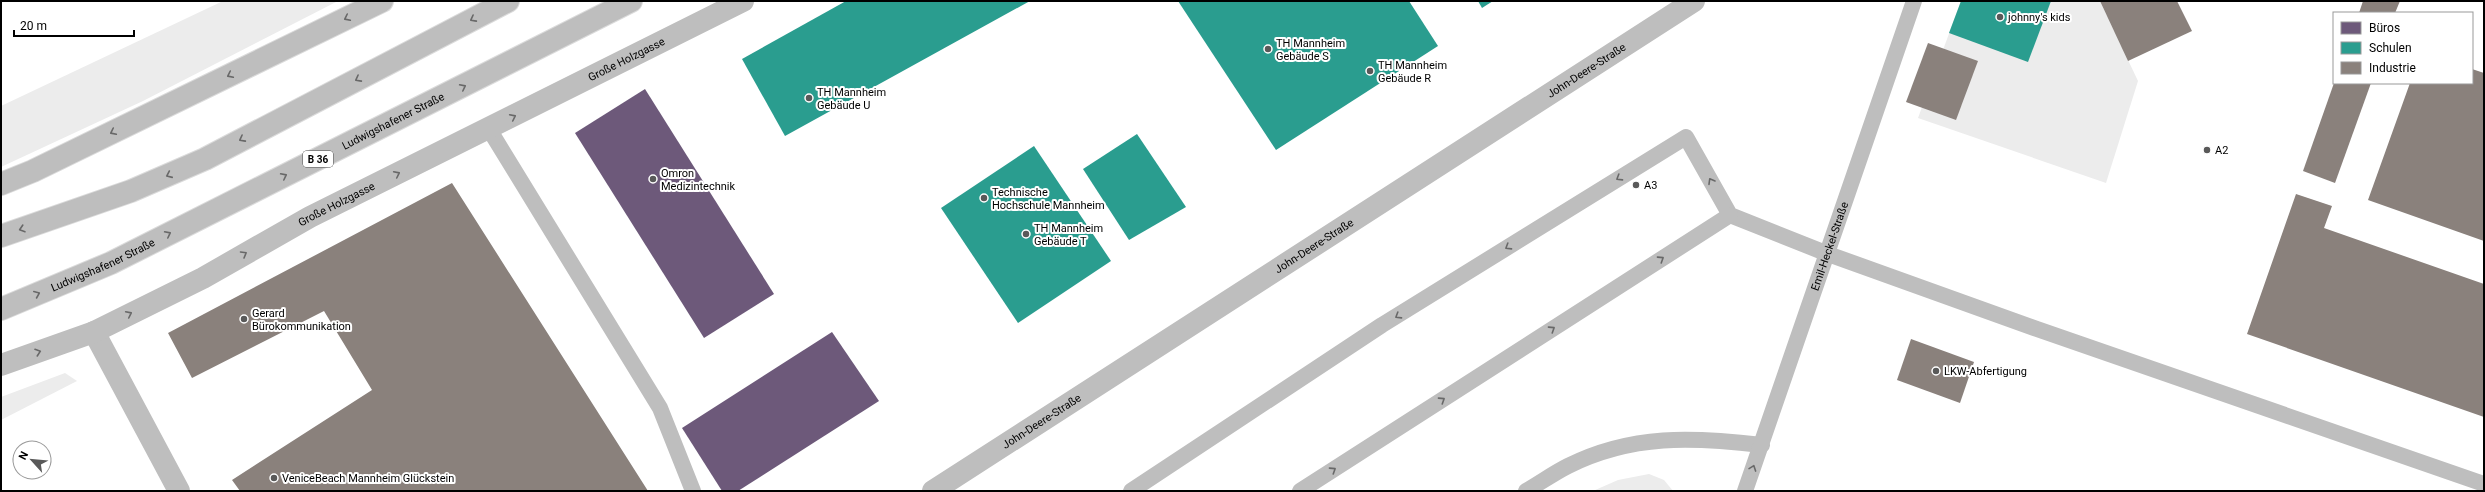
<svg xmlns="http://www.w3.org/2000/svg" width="2485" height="492" font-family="Roboto,sans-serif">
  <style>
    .green { fill: #ececec }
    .offices { fill: #6d597a }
    .schools { fill: #2a9d8f }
    .industry { fill: #8a817c }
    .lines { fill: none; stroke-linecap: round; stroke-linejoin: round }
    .primary-casing { stroke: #dbdbdb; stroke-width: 24 }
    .lane { stroke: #bebebe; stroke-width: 16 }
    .street { stroke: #bebebe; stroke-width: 22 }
    .primary { stroke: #bebebe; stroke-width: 22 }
    .oneway { stroke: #686868 }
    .poi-dot { fill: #595959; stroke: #fff; stroke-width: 1.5 }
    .labels { text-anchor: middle; stroke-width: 4; stroke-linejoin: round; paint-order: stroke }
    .shield { fill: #fff; stroke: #4c4c4c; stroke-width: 1 }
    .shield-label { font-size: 10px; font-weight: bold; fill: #000 }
    .poi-label { font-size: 11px; fill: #000; stroke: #fff; text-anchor: start }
    .street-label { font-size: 11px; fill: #000; stroke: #fff }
  </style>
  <rect width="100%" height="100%" fill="#fff"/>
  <g class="green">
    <path d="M 223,1 L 338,1 L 143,101 L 1,167 L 1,106 Z"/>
    <path d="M 1961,1 L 2100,1 L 2138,81 L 2106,183 L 1918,118 Z"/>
    <path d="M 65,373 L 77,381 L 1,420 L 1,397 Z"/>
    <path d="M 1649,474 L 1664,480 L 1673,491 L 1593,491 L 1618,480 Z"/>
  </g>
  <g class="offices">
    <path d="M 645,89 L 774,294 L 704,338 L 575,133 Z"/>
    <path d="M 832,332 L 879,401 L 738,491 L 722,491 L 682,428 Z"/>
  </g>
  <g class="schools">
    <path d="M 846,1 L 1030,1 L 785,136 L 742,59 Z"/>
    <path d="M 1178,1 L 1409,1 L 1438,46 L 1276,150 Z"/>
    <path d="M 1478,1 L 1493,1 L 1482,8 Z"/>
    <path d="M 1961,1 L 2051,1 L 2028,62 L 1949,33 Z"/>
    <path d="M 1137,134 L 1186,207 L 1129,240 L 1083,169 Z"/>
    <path d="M 1034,146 L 1111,261 L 1018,323 L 941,208 Z"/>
  </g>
  <g class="industry">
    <path d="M 2100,1 L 2177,1 L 2192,31 L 2128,61 Z"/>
    <path d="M 2363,1 L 2400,1 L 2395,13 L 2359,13 Z"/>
    <path d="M 1928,43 L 1978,61 L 1956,120 L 1906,102 Z"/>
    <path d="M 2472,69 L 2484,73 L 2484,241 L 2368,200 L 2410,83 L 2472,83 Z"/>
    <path d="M 2334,83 L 2371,83 L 2335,183 L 2303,171 Z"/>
    <path d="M 452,183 L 648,491 L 240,491 L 232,480 L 372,390 L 324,311 L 192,378 L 168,333 Z"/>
    <path d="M 2296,194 L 2332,206 L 2324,228 L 2484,284 L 2484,417 L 2247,334 Z"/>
    <path d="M 1911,339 L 1974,362 L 1960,403 L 1897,380 Z"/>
  </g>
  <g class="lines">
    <defs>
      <g id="primary">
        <path d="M 1,184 L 33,171 L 382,1"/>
        <path d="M 1,236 L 131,191 L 205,159 L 508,1"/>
        <path id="s4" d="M 1,309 L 111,263 L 631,1"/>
      </g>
    </defs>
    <use href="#primary" class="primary-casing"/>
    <g class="lane">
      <path d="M 489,129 L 660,408 L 693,491"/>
      <path d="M 1131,491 L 1382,325 L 1686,137 L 1730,215 L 1828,254 L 2037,329 L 2484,484"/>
      <path d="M 1300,491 L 1730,215"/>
      <path d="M 1526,491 C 1540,483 1554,473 1568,466 C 1632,434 1693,437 1762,445"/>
      <path id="s1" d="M 1745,491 L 1914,1"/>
    </g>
    <g class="street">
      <path d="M 94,332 L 179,491"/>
      <path id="s2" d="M 1,365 L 94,332 L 203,278 L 310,217 L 743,1"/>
      <path id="s3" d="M 933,491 L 1694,1"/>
    </g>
    <use href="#primary" class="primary"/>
  </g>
  <defs><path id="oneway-chevron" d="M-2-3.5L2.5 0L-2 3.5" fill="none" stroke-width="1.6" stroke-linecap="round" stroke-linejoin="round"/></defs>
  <g class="oneway">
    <use href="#oneway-chevron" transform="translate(347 18) rotate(154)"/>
    <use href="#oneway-chevron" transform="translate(473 19) rotate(152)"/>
    <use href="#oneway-chevron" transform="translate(230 75) rotate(154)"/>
    <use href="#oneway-chevron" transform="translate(358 79) rotate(152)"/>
    <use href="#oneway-chevron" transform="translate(463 87) rotate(-27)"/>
    <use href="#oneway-chevron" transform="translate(513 117) rotate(-26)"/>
    <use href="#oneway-chevron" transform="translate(113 132) rotate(154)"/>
    <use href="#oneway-chevron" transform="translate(242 139) rotate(152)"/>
    <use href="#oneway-chevron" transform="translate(397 174) rotate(-26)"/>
    <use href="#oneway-chevron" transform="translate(169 175) rotate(156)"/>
    <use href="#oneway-chevron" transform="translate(284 176) rotate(-27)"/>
    <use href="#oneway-chevron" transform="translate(1619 178) rotate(148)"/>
    <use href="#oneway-chevron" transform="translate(1711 181) rotate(-120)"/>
    <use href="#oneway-chevron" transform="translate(22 229) rotate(162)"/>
    <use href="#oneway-chevron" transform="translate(168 234) rotate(-27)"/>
    <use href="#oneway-chevron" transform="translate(1508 247) rotate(148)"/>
    <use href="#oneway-chevron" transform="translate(244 254) rotate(-30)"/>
    <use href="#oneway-chevron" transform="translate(1661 259) rotate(-33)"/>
    <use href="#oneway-chevron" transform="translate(37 294) rotate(-23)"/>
    <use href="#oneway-chevron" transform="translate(129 314) rotate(-26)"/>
    <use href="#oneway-chevron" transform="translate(1398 316) rotate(148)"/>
    <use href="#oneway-chevron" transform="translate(1552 329) rotate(-33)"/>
    <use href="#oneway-chevron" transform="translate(38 352) rotate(-19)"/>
    <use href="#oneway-chevron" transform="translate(1442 400) rotate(-33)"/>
    <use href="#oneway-chevron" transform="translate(1753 468) rotate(-70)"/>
    <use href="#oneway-chevron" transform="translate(1333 470) rotate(-33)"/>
  </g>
  <g class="poi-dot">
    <circle cx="2000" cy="17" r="4"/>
    <circle cx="1268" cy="49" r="4"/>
    <circle cx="1370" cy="71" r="4"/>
    <circle cx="809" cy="98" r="4"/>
    <circle cx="2207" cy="150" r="4"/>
    <circle cx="653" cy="179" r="4"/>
    <circle cx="1636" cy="185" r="4"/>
    <circle cx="984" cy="198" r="4"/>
    <circle cx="1026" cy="234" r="4"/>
    <circle cx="244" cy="319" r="4"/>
    <circle cx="1936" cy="371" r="4"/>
    <circle cx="274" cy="478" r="4"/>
  </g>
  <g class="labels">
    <rect class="shield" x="303" y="151" width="30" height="16" rx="3"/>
    <g class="shield-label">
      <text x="318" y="163">B 36</text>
    </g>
    <g class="poi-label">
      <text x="2008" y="21">johnny's kids</text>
      <text x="1276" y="47">TH Mannheim<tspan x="1276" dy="13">Gebäude S</tspan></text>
      <text x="1378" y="69">TH Mannheim<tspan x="1378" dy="13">Gebäude R</tspan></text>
      <text x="817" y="96">TH Mannheim<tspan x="817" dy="13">Gebäude U</tspan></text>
      <text x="2215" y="154">A2</text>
      <text x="661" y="177">Omron<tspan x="661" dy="13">Medizintechnik</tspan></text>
      <text x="1644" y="189">A3</text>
      <text x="992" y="196">Technische<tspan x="992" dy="13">Hochschule Mannheim</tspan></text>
      <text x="1034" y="232">TH Mannheim<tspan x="1034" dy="13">Gebäude T</tspan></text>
      <text x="252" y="317">Gerard<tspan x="252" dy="13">Bürokommunikation</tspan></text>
      <text x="1944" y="375">LKW-Abfertigung</text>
      <text x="282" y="482">VeniceBeach Mannheim Glückstein</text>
    </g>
    <g class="street-label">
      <text dy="4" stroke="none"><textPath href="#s2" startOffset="697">Große Holzgasse</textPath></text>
      <text dy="4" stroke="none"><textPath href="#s3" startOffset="777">John-Deere-Straße</textPath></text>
      <text dy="4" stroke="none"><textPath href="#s4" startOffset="435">Ludwigshafener Straße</textPath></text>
      <text dy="4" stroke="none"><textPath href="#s2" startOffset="373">Große Holzgasse</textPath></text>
      <text dy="4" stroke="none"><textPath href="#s3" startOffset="453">John-Deere-Straße</textPath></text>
      <text dy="4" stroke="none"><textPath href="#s1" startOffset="259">Emil-Heckel-Straße</textPath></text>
      <text dy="4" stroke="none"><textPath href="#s4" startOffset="111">Ludwigshafener Straße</textPath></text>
      <text dy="4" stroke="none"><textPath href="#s3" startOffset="129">John-Deere-Straße</textPath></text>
    </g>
  </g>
  <rect width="2485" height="492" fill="none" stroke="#000000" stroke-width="4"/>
  <rect x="2333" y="12" width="140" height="72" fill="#ffffff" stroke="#999999"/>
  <rect x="2341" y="22" width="20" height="12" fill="#6d597a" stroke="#999999"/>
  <text x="2369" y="32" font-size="12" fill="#000000">Büros</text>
  <rect x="2341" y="42" width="20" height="12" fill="#2a9d8f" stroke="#999999"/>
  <text x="2369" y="52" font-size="12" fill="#000000">Schulen</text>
  <rect x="2341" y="62" width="20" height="12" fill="#8a817c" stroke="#999999"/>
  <text x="2369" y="72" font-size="12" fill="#000000">Industrie</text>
  <g transform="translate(32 460) rotate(297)"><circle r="19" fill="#ffffff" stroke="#999999"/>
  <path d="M0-3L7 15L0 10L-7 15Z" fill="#595959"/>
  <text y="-6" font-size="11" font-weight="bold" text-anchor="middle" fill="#000000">N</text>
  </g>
  <path d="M14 30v6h120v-6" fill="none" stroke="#000000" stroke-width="2"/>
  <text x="20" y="30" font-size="12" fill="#000000" stroke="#ffffff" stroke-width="3" paint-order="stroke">20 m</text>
</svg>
